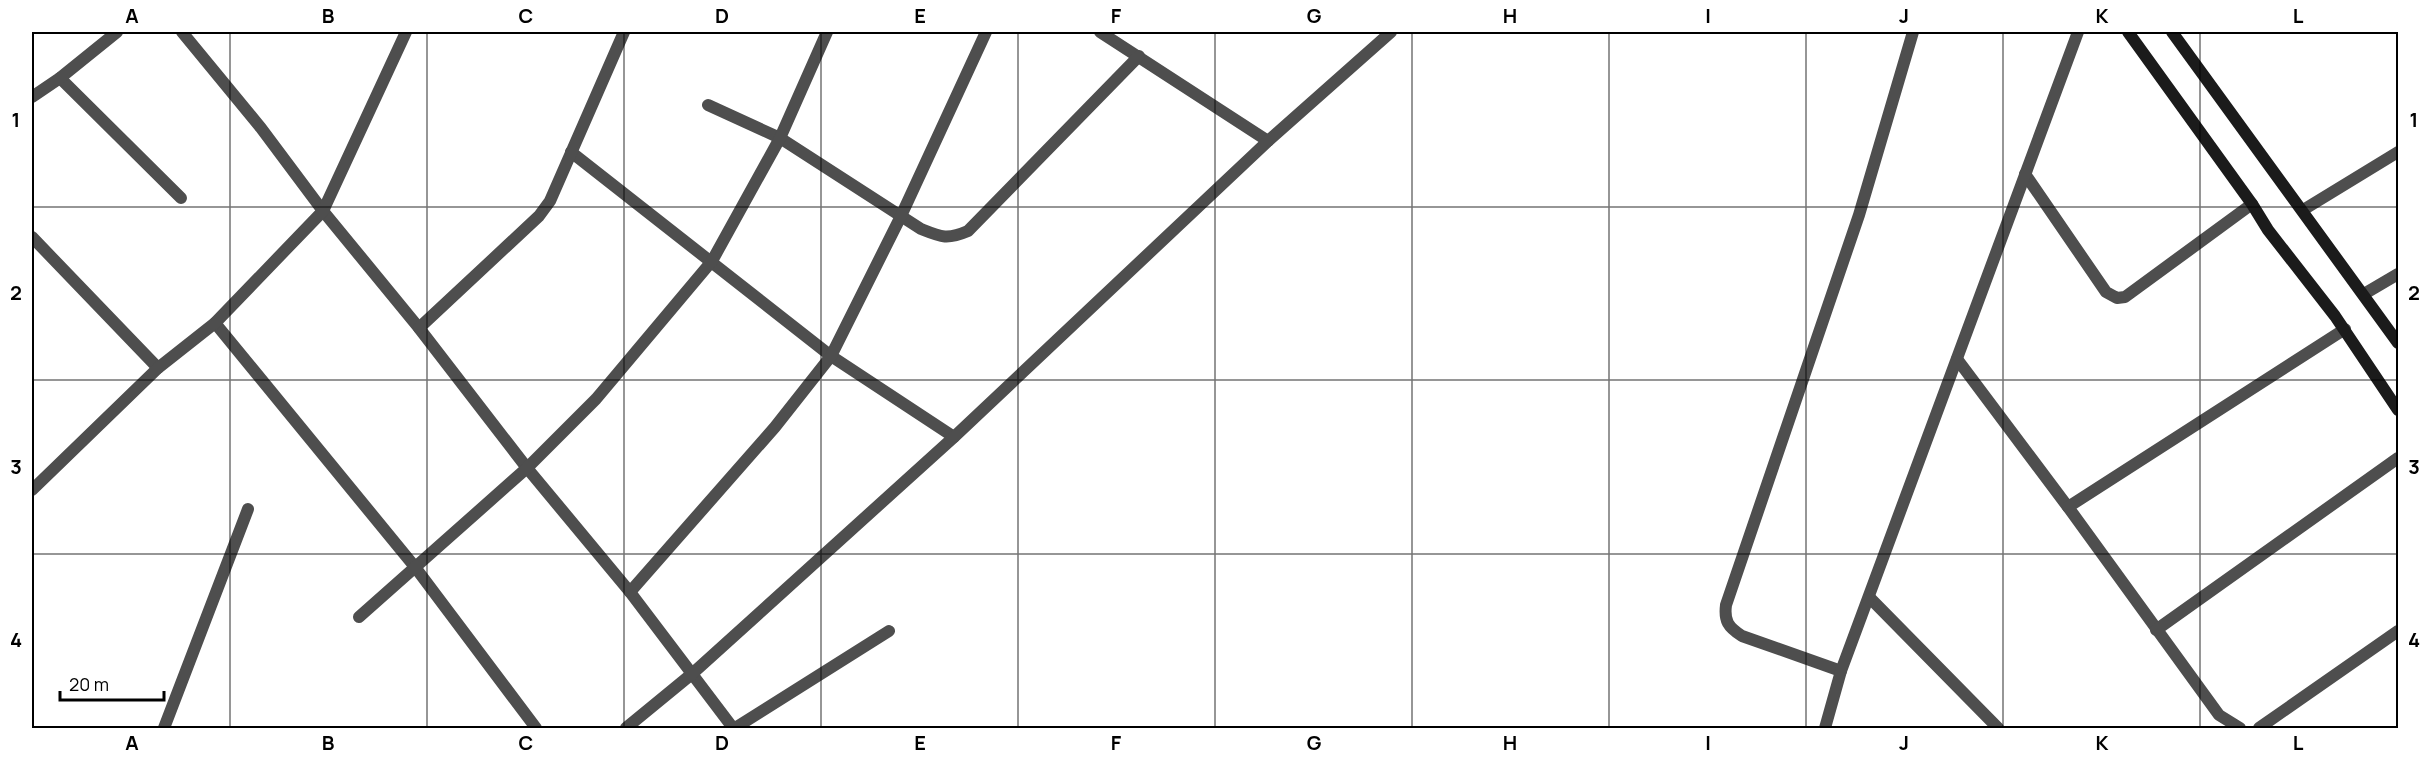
<svg xmlns="http://www.w3.org/2000/svg" width="2430" height="760" font-family="Manrope,sans-serif">
  <style>
    .lines { fill: none; stroke-linecap: round; stroke-linejoin: round }
    .lane { stroke: #4e4e4e; stroke-width: 12 }
    .street { stroke: #4e4e4e; stroke-width: 12 }
    .secondary { stroke: #1b1b1b; stroke-width: 12 }
    .grid { fill: none; stroke: #000; stroke-width: 1.5; stroke-opacity: 0.55 }
    .neatline { fill: none; stroke: #000; stroke-width: 2 }
    .grid-label { font-size: 20px; text-anchor: middle; font-weight: bold; fill: #000 }
  </style>
  <rect width="100%" height="100%" fill="#fff"/>
  <g class="lines">
    <g class="lane">
      <path d="M 1870,598 L 1998,728"/>
      <path d="M 1841,671 L 1742,636 C 1728,627 1724,621 1726,605 L 1859,215 L 1913,32"/>
    </g>
    <g class="street">
      <path d="M 182,32 L 261,128 L 323,211 L 419,328 L 527,468 L 630,592 L 733,728"/>
      <path d="M 1100,32 L 1268,141"/>
      <path d="M 60,78 L 181,198"/>
      <path d="M 32,97 L 60,78 L 117,32"/>
      <path d="M 708,105 L 780,138 L 921,229 C 941,237 947,240 968,231 L 1139,56"/>
      <path d="M 571,152 L 831,356 L 954,437"/>
      <path d="M 2025,174 L 2106,292 L 2117,298 L 2125,297 L 2252,204"/>
      <path d="M 2303,210 L 2398,152"/>
      <path d="M 32,237 L 158,368"/>
      <path d="M 2364,294 L 2398,274"/>
      <path d="M 215,323 L 415,567 L 536,728"/>
      <path d="M 419,328 L 539,216 L 550,201 L 624,32"/>
      <path d="M 1957,359 L 2068,507 L 2219,715 L 2240,728"/>
      <path d="M 32,490 L 158,368 L 215,323 L 323,211 L 406,32"/>
      <path d="M 2068,507 L 2345,329"/>
      <path d="M 630,592 L 775,427 L 831,356 L 901,216 L 986,32"/>
      <path d="M 359,617 L 527,468 L 596,399 L 712,261 L 780,138 L 827,32"/>
      <path d="M 2156,630 L 2398,458"/>
      <path d="M 164,728 L 248,509"/>
      <path d="M 626,728 L 693,673 L 954,437 L 1268,141 L 1391,32"/>
      <path d="M 735,728 L 889,631"/>
      <path d="M 1825,728 L 1841,671 L 2078,32"/>
      <path d="M 2259,728 L 2398,631"/>
    </g>
    <g class="secondary">
      <path d="M 2128,32 L 2252,204 L 2268,230 L 2335,316 L 2398,410"/>
      <path d="M 2172,32 L 2398,343"/>
    </g>
  </g>
  <path class="grid" d="M 230,32 L 230,728M 427,32 L 427,728M 624,32 L 624,728M 821,32 L 821,728M 1018,32 L 1018,728M 1215,32 L 1215,728M 1412,32 L 1412,728M 1609,32 L 1609,728M 1806,32 L 1806,728M 2003,32 L 2003,728M 2200,32 L 2200,728M 32,207 L 2398,207M 32,380 L 2398,380M 32,554 L 2398,554"/>
  <rect width="2430" height="760" fill="none" stroke="#ffffff" stroke-width="66"/>
  <path d="M60 691v9h104v-9" fill="none" stroke="#000000" stroke-width="3"/>
  <text x="69" y="691" font-size="18" fill="#000000" stroke="#ffffff" stroke-width="4.5" paint-order="stroke">20 m</text>
  <rect x="33" y="33" width="2364" height="694" class="neatline"/>
  <g class="grid-label">
    <text x="132" y="23">A</text>
    <text x="328" y="23">B</text>
    <text x="526" y="23">C</text>
    <text x="722" y="23">D</text>
    <text x="920" y="23">E</text>
    <text x="1116" y="23">F</text>
    <text x="1314" y="23">G</text>
    <text x="1510" y="23">H</text>
    <text x="1708" y="23">I</text>
    <text x="1904" y="23">J</text>
    <text x="2102" y="23">K</text>
    <text x="2298" y="23">L</text>
    <text x="16" y="127">1</text>
    <text x="2414" y="127">1</text>
    <text x="16" y="300">2</text>
    <text x="2414" y="300">2</text>
    <text x="16" y="474">3</text>
    <text x="2414" y="474">3</text>
    <text x="16" y="647">4</text>
    <text x="2414" y="647">4</text>
    <text x="132" y="750">A</text>
    <text x="328" y="750">B</text>
    <text x="526" y="750">C</text>
    <text x="722" y="750">D</text>
    <text x="920" y="750">E</text>
    <text x="1116" y="750">F</text>
    <text x="1314" y="750">G</text>
    <text x="1510" y="750">H</text>
    <text x="1708" y="750">I</text>
    <text x="1904" y="750">J</text>
    <text x="2102" y="750">K</text>
    <text x="2298" y="750">L</text>
  </g>
</svg>
